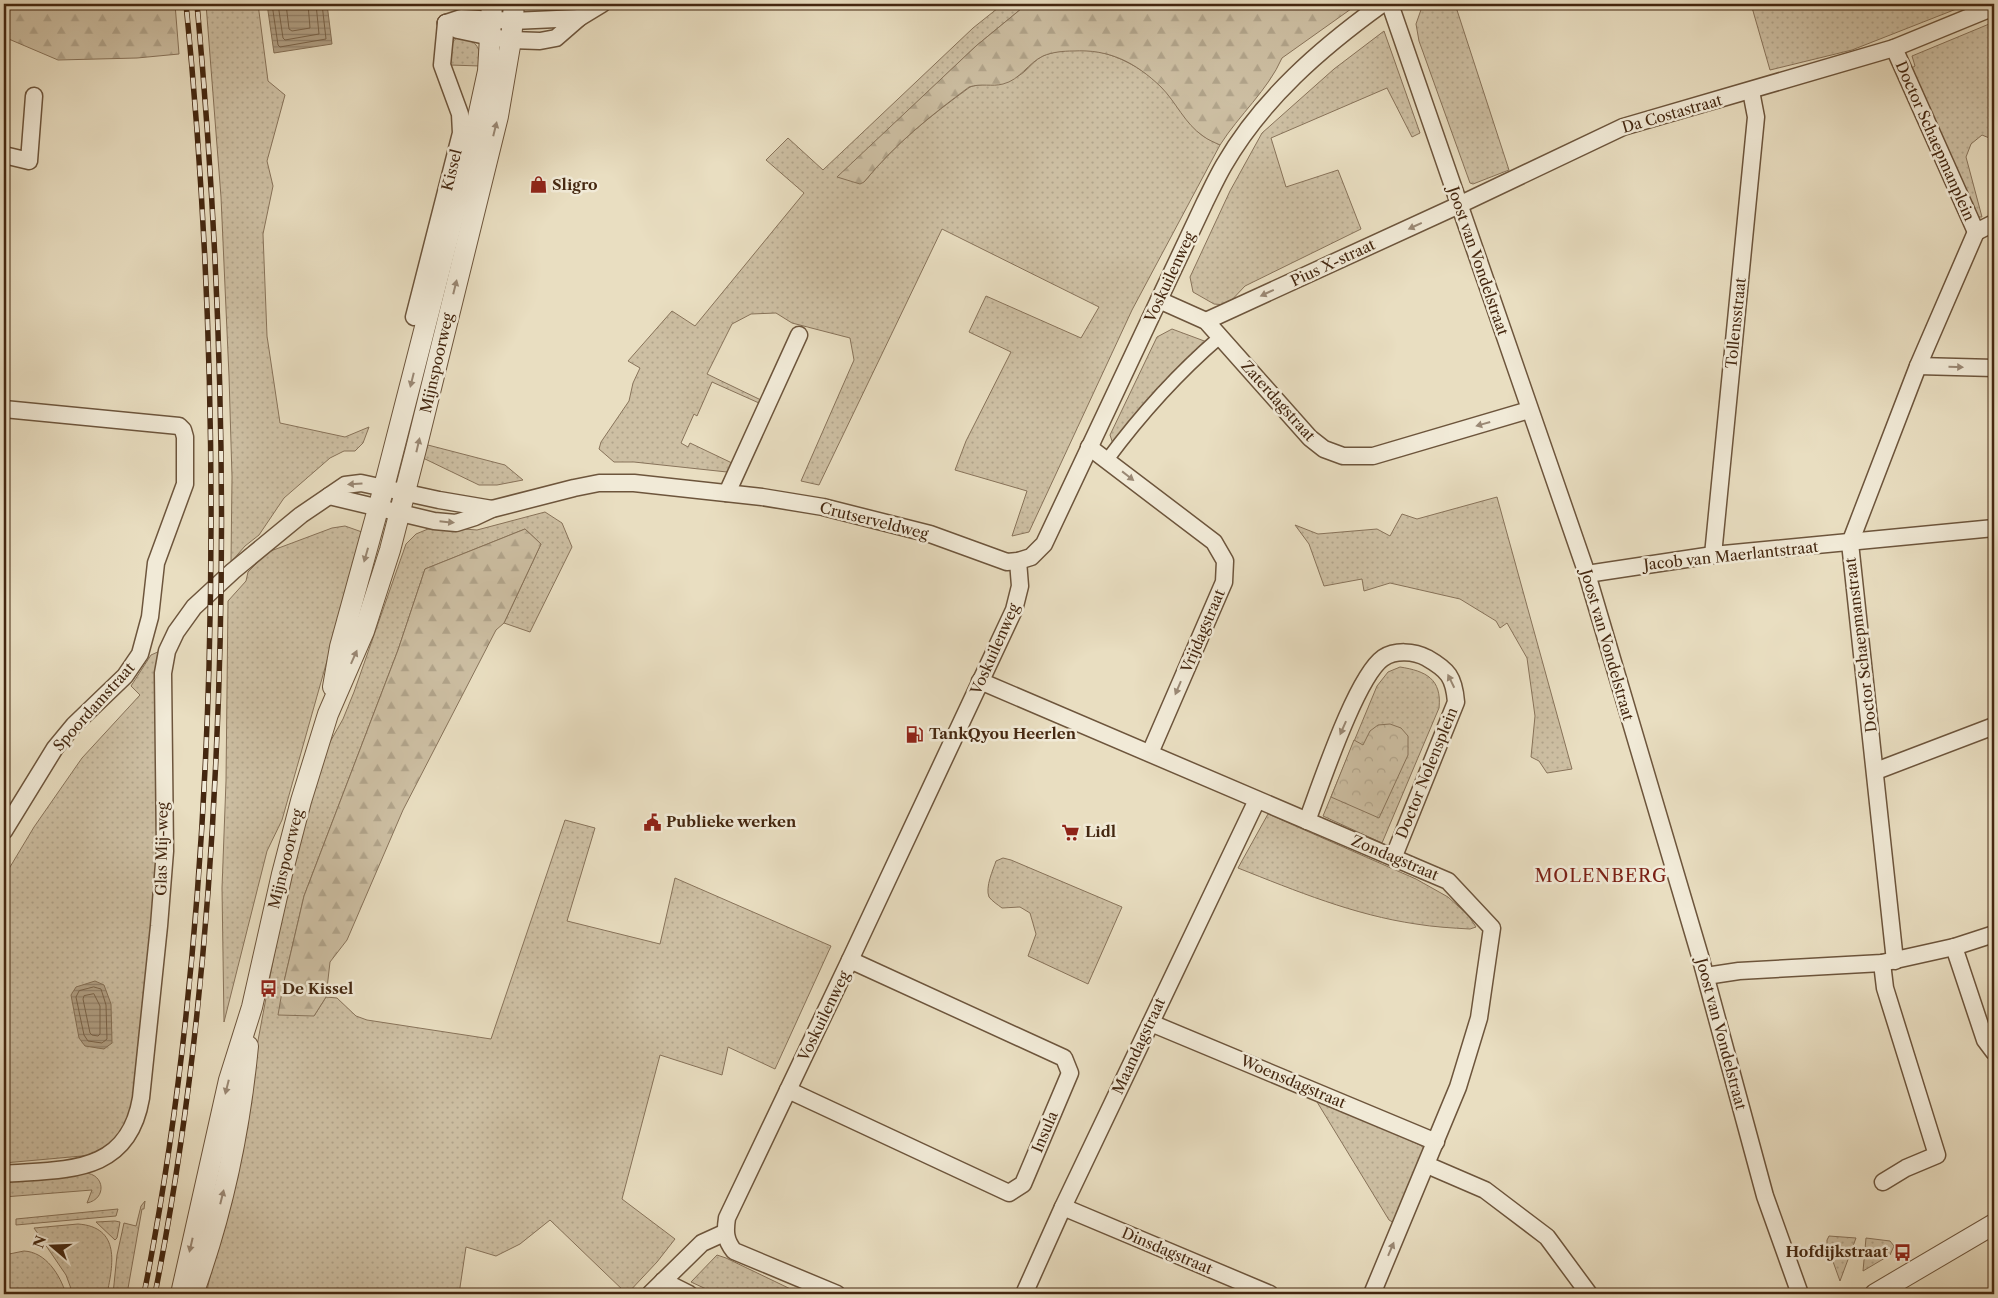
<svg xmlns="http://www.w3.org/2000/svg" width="1998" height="1298" font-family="'Libre Caslon Text',serif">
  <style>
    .grass { fill: url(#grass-dots); stroke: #88735a }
    .forest { fill: url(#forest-firs); stroke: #88735a }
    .park { fill: url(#park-crowns); stroke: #88735a }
    .water { fill: url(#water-rules); stroke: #857056 }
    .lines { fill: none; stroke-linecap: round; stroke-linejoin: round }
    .shore { stroke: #7a644a; stroke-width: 1 }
    .pedestrian-casing { stroke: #6d553c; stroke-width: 15 }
    .minor-casing { stroke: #6d553c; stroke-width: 19 }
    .tertiary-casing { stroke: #6d553c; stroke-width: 22 }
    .pedestrian { stroke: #f1ead7; stroke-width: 12 }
    .minor { stroke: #f1ead7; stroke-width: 16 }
    .tertiary { stroke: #f1ead7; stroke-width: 20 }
    .rail-casing { stroke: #442710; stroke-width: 5.5 }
    .rail { stroke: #f1ead7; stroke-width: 4; stroke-dasharray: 11; stroke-linecap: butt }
    .oneway { fill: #9a8874 }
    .labels { text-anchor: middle; stroke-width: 5; stroke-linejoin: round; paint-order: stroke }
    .street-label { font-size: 15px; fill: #442710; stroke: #f1ead7 }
    .poi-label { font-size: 15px; font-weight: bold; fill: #442710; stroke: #f1ead7; text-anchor: start }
    .quarter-label { font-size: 18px; letter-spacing: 1px; fill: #7a1f14; stroke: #f1ead7 }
  </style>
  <defs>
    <pattern id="grass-dots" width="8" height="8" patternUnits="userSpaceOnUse" patternTransform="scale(1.25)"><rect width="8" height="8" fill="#cdbfa3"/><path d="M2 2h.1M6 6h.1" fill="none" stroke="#b1a48b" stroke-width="1.8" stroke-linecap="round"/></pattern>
    <pattern id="forest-firs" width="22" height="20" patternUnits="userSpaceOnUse" patternTransform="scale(1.25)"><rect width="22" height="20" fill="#cdbfa3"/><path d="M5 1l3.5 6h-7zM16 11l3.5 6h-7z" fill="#b1a48b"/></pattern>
    <pattern id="park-crowns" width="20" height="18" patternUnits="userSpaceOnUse" patternTransform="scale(1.25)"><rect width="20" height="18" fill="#cdbfa3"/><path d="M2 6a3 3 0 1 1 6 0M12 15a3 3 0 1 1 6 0" fill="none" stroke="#b1a48b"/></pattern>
    <pattern id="water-rules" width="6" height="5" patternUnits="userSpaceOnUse" patternTransform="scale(1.25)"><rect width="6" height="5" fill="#b1a085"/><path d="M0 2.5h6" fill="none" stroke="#92826b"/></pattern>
  </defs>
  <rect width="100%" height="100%" fill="#e9dec1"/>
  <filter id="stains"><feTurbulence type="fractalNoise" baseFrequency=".004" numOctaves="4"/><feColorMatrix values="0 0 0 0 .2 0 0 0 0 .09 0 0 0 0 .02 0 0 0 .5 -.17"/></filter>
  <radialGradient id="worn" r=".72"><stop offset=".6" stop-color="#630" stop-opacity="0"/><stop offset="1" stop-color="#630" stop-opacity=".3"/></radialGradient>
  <g class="grass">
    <path d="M 206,4 L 258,4 L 268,81 L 285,95 L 267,161 L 273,186 L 263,234 L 267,336 L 280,423 L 345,437 L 369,427 L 363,443 L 355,451 L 344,451 L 330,458 L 284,498 L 259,535 L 245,546 L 231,562 L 232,477 L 229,376 L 221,197 Z"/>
    <path d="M 1003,4 L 1027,4 L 976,46 L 838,177 L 864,182 C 895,144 930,116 970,87 C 978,84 984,85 992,84 C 1000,84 1011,80 1018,76 C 1028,71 1034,59 1045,55 C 1087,40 1130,57 1161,86 C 1176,101 1185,123 1203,136 C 1208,139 1214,142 1220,145 L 1132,310 L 1029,532 L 1012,536 L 1027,491 L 955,470 L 966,441 L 1011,352 L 969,332 L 986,296 L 1081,338 L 1099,307 L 942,229 L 819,485 L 801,481 L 854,360 L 850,338 L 792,323 L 776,313 L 751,314 L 732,324 L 707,374 L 761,400 L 759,403 L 712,382 L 697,416 L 694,414 L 681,443 L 688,447 L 690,443 L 732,463 L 727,472 L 634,462 L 614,462 L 599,449 L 601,442 L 629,401 L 633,383 L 640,368 L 628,361 L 672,311 L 695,326 L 804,193 L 766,160 L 788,138 L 823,170 L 973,28 Z"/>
    <path d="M 1423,4 L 1455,4 L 1509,170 L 1473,184 L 1470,183 L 1419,41 L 1416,24 Z"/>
    <path d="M 1751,4 L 1969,4 L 1852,50 L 1770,70 Z"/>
    <path d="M 1994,22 L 1994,140 L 1982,135 L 1971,144 L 1966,157 L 1982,217 L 1977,217 L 1910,69 L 1915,66 L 1912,56 Z"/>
    <path d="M 1384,31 L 1420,133 L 1412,137 L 1387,88 L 1271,138 L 1286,187 L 1338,170 L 1361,229 L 1245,286 L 1227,305 L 1214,304 L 1193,292 L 1190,277 L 1230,191 L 1262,133 L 1334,69 Z"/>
    <path d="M 460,36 C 478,43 481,47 480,66 L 450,65 C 450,55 449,40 460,36 Z"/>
    <path d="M 1172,329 L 1207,342 L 1113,444 L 1110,435 L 1157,337 Z"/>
    <path d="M 424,444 L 505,465 L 523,480 L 497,485 L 479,485 L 423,458 Z"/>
    <path d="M 1497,497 L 1572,769 L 1547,773 L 1539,761 L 1531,757 L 1535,716 L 1527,658 L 1507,623 L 1500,628 L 1496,621 L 1460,599 L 1390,583 L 1364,591 L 1362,579 L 1324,586 L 1309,544 L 1295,525 L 1318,534 L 1377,529 L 1390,536 L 1402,514 L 1417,519 Z"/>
    <path d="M 545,512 L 562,523 L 572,547 L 530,632 L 504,623 L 541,544 L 525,529 L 425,569 L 398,650 L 304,896 L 283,986 L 314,1016 L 326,997 L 337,998 L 356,1016 L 367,1020 L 491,1039 L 565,820 L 595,828 L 567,921 L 660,944 L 675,878 L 831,946 L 775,1069 L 728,1047 L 722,1075 L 660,1055 L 622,1199 L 675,1239 L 657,1262 L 627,1294 L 550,1220 L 520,1244 L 496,1256 L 466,1247 L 459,1294 L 206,1294 L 226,1210 L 290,871 L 326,749 L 343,719 L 354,692 L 406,544 L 416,534 L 428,529 L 451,528 L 477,530 Z"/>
    <path d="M 345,526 L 362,532 L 362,537 L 282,820 L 267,851 L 224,1022 L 222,888 L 226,781 L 228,601 L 246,581 L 248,572 L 268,552 L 332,528 Z"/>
    <path d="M 160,651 L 157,850 L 145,1000 L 132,1111 L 126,1126 L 115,1139 L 93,1155 L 4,1163 L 5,1095 L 4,1092 L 4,877 L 34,827 L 82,758 L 140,695 L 131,686 L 151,655 Z"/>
    <path d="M 1400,667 C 1426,671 1442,679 1439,708 L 1382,843 L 1323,816 L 1377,686 L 1388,672 Z"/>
    <path d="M 1268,814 L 1416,879 L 1448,897 L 1468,915 L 1476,927 L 1470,929 C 1452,928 1434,927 1416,924 C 1354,915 1296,891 1238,868 Z"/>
    <path d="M 1003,858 L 1011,860 L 1122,907 L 1088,984 L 1028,956 L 1036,934 L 1030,913 L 1020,907 L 1002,908 C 998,905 992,901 989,897 C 985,887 993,870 996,861 Z"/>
    <path d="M 1314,1097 L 1420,1145 L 1424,1148 L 1396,1224 L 1389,1220 Z"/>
    <path d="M 85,1173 C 105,1174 107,1199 87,1203 L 92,1190 L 4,1197 L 4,1181 Z"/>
    <path d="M 145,1201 L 144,1209 L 142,1209 L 127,1294 L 113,1294 L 117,1255 L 124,1223 L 136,1226 L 141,1206 Z"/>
    <path d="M 118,1209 L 116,1216 L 16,1225 L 16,1219 Z"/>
    <path d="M 115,1221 L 120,1222 L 117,1238 L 115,1240 L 96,1222 Z"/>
    <path d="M 78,1224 C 121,1227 113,1265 107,1294 L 73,1294 L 66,1275 L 34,1228 Z"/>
    <path d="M 1829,1236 L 1856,1238 L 1840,1281 L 1827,1245 L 1827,1240 Z"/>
    <path d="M 1866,1238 L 1890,1241 L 1894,1246 L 1890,1255 L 1863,1271 Z"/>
    <path d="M 24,1251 C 46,1252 60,1275 66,1294 L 4,1294 L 4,1255 Z"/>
    <path d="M 717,1255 L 726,1258 L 801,1294 L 717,1294 L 691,1282 Z"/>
  </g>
  <g class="forest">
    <path d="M 4,4 L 175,4 L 179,54 L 137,58 L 58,60 L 4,37 Z"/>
    <path d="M 1027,4 L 1358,4 L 1282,58 C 1268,90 1239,115 1220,145 C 1214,142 1208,140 1203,136 C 1185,124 1176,102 1161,87 C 1135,62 1109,49 1073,51 C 1064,51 1052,52 1043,56 C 1028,63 1020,80 1003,84 C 992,87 981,83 969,87 C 930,116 895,144 864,182 L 860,184 L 837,177 L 976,46 Z"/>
    <path d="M 525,529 L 541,544 L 504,623 L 496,630 L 403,810 L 347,940 L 330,962 L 326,997 L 314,1016 L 278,1015 L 283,986 L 304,896 L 398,650 L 425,569 Z"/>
  </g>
  <path class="park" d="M 1390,724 L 1401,728 L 1408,736 L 1408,755 L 1379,818 L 1331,797 L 1354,740 L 1363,745 L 1370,731 L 1378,725 Z"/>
  <g class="water">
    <path d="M 267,4 L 327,4 L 332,44 L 274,53 Z"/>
    <path d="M 95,981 L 104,985 L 111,1004 L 112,1043 L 104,1049 L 85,1046 L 79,1038 L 71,995 L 76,987 Z"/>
  </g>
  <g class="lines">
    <g class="shore">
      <path d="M 272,4 L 278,45 L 280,47 L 326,39 L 322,4"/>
      <path d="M 278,4 L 283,38 L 285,40 L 319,34 L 316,4"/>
      <path d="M 286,4 L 289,29 L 292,31 L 310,28 L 308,4"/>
      <path d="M 94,987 L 101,989 L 106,1005 L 107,1039 L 102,1043 L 88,1041 L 84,1035 L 76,997 L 79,991 Z"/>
      <path d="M 94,994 L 100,1006 L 100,1034 L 98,1036 L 92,1035 L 90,1033 L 83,999 L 84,996 Z"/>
    </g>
    <defs>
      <path id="pedestrian" d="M 1107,460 C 1141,414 1177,374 1220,337"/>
      <g id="minor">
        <path d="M 1390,4 L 1587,574 L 1700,956 L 1765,1196 L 1800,1294"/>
        <path d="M 446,23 L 458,30 L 491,37 L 511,40 L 540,41 L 556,38 L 579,18 L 602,4"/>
        <path d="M 446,23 L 461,18 L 513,21 L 579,18"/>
        <path d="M 1894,48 L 1976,232"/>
        <path d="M 4,155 L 29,161 L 34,96"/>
        <path d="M 1976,232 L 1994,223"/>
        <path d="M 1159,300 L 1206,321 L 1310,438 L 1324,449 L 1343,456 L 1373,456 L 1529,410"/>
        <path d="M 414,317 L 461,133 L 460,114 L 442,65 L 446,23"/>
        <path d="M 1206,321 L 1459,205 L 1623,127 L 1894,48 L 1994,7"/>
        <path d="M 1918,366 L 1994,368"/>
        <path d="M 4,409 L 179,426 L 183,430 L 185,437 L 185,484 L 156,563 L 150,617 L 140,654 L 125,676 L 74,725 L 55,748 L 4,831"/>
        <path d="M 1089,447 L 1214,542 L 1225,561 L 1224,582 L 1150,753"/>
        <path d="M 727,493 L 799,335"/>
        <path d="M 329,496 L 434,521 L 456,523 L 475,517 L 492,509 L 574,488 L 599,483 L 634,483 L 762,497 L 823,507 L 930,534 L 1007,562 L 1018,561 L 1031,557 L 1044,544 L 1205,202 C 1211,190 1217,177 1224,165 C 1262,99 1321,48 1382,4"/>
        <path d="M 1713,555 L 1756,117 L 1751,91"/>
        <path d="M 1587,574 L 1713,555 L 1994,528"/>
        <path d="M 980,681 L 1448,881 L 1492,928 L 1479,1018 L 1458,1087 L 1372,1294"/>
        <path d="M 1876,771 L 1994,726"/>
        <path d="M 1307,821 C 1320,787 1356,677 1383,658 C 1395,650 1414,651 1427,658 C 1448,670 1454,677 1456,702 L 1394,856"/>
        <path d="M 1954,947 L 1985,1040 L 1994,1052"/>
        <path d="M 1895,961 L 1850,543 L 1918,366 L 1976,232"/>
        <path d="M 1882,963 L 1885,988 L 1937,1155 L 1906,1168 L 1883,1182"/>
        <path d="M 1706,976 L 1739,971 L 1882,963 L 1954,947 L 1994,934"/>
        <path d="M 1151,1023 L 1436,1142"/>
        <path d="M 788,1090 L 1009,1193 L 1023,1184 L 1070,1073 L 1064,1058 L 850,960"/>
        <path d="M 1427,1165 L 1485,1190 L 1547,1237 L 1589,1294"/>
        <path d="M 4,1174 C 66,1169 128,1175 141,1098 L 159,926 L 165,851 L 163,673 L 167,651 L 176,632 L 194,607 L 233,571 L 301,515 L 345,485 L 361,483 L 439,500 L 492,509"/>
        <path d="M 1063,1207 L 1270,1294"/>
        <path d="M 663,1281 L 689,1294"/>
        <path d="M 650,1294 L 702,1243 L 724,1233"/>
        <path d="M 837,1294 L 734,1251 C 725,1240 725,1231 727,1218 L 850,960 L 1014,610 L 1020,586 L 1018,561"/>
        <path d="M 1024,1294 L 1063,1207 L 1257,800"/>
      </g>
      <g id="tertiary">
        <path d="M 333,687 L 340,647 L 384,487 L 473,140 L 488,71 L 492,4"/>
        <path d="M 181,1294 L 229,1080 L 252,1007 L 282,874 L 301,801 L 328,714 L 364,631 L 390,550 L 416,449 L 498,116 L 511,40 L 514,4"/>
        <path d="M 193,1294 C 222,1215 240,1130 248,1046"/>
        <path d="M 1875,1294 L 1994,1224"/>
      </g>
    </defs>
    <use href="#pedestrian" class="pedestrian-casing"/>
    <use href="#minor" class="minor-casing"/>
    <use href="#tertiary" class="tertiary-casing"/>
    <use href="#pedestrian" class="pedestrian"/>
    <use href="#minor" class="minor"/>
    <use href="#tertiary" class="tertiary"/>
    <defs>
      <g id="rail">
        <path d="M 144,1294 C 185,1088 203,877 209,667 C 215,446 208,224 186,4"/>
        <path d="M 155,1294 C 190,1117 208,938 216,758 C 228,506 220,255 197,4"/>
      </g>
    </defs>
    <use href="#rail" class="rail-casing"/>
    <use href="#rail" class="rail"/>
  </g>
  <defs><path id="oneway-solid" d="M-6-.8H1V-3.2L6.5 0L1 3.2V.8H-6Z" transform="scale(1.25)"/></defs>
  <g class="oneway">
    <use href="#oneway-solid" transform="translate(495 129) rotate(-76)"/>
    <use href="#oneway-solid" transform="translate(1415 226) rotate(155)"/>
    <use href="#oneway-solid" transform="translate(455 287) rotate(-76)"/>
    <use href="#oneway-solid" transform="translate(1267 293) rotate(155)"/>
    <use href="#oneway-solid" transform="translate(1956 367) rotate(1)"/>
    <use href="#oneway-solid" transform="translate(412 380) rotate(104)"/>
    <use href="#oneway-solid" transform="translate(1483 424) rotate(164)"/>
    <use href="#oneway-solid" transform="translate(418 445) rotate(-77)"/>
    <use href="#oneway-solid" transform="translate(1128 476) rotate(38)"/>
    <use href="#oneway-solid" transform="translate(355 484) rotate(176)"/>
    <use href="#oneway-solid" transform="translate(447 522) rotate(6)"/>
    <use href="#oneway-solid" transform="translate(366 555) rotate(106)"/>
    <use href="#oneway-solid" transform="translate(354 657) rotate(-66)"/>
    <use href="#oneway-solid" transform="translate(1451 681) rotate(-116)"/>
    <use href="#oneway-solid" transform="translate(1178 688) rotate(113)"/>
    <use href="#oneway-solid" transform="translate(1343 728) rotate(114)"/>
    <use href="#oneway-solid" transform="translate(227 1087) rotate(104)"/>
    <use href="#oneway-solid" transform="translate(222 1197) rotate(-76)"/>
    <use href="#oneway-solid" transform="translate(191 1245) rotate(103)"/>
    <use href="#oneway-solid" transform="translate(1391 1249) rotate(-67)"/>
  </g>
  <defs>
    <symbol id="shop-bare" viewBox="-9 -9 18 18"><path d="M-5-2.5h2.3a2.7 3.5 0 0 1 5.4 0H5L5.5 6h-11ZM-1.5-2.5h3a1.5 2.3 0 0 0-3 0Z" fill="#8f2418" stroke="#f1ead7" stroke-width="2.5" paint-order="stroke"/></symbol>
    <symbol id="fuel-bare" viewBox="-9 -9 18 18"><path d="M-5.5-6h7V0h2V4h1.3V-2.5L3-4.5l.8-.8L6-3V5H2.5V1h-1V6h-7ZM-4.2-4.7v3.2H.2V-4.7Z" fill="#8f2418" stroke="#f1ead7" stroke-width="2.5" paint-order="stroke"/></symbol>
    <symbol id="civic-bare" viewBox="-9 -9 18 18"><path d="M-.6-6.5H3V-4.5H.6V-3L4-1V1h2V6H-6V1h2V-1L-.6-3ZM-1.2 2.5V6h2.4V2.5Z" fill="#8f2418" stroke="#f1ead7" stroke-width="2.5" paint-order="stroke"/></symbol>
    <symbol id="supermarket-bare" viewBox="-9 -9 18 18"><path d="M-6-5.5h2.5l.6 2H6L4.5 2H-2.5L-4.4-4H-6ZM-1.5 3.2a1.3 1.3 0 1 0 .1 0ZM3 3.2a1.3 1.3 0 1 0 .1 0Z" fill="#8f2418" stroke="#f1ead7" stroke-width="2.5" paint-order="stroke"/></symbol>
    <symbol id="bus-bare" viewBox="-9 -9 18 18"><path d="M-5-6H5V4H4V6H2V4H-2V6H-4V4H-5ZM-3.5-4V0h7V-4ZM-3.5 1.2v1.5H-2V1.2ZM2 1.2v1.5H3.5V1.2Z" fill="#8f2418" stroke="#f1ead7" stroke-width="2.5" paint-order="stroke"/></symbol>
  </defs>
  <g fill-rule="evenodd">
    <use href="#shop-bare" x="526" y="172" width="25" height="25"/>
    <use href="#fuel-bare" x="902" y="722" width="25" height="25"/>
    <use href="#civic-bare" x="640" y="810" width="25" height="25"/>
    <use href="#supermarket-bare" x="1058" y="820" width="25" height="25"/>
    <use href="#bus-bare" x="256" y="976" width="25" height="25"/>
    <use href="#bus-bare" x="1890" y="1240" width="25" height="25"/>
  </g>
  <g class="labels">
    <g class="street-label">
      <text transform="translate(1672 114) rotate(-16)" y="5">Da Costastraat</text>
      <text transform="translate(1935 141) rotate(66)" y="5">Doctor Schaepmanplein</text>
      <text transform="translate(452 170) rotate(-76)" y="5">Kissel</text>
      <text transform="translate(1478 261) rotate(71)" y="5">Joost van Vondelstraat</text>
      <text transform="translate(1333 263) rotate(-25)" y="5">Pius X-straat</text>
      <text transform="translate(1170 277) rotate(-65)" y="5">Voskuilenweg</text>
      <text transform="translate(1736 323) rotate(-84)" y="5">Tollensstraat</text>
      <text transform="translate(437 363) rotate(-77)" y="5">Mijnspoorweg</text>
      <text transform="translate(1278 401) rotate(48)" y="5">Zaterdagstraat</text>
      <text transform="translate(874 521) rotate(14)" y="5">Crutserveldweg</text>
      <text transform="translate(1731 556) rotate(-6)" y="5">Jacob van Maerlantstraat</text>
      <text transform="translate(1203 631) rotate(-67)" y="5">Vrijdagstraat</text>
      <text transform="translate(1607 645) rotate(74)" y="5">Joost van Vondelstraat</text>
      <text transform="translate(1861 645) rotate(-97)" y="5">Doctor Schaepmanstraat</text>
      <text transform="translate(995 649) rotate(-66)" y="5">Voskuilenweg</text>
      <text transform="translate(94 707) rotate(-48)" y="5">Spoordamstraat</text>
      <text transform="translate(1427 773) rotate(-68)" y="5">Doctor Nolensplein</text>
      <text transform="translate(162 849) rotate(-89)" y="5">Glas Mij-weg</text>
      <text transform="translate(1395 858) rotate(23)" y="5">Zondagstraat</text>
      <text transform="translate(286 859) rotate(-76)" y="5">Mijnspoorweg</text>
      <text transform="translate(824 1016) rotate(-64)" y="5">Voskuilenweg</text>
      <text transform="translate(1721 1034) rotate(75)" y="5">Joost van Vondelstraat</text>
      <text transform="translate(1139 1046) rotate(-65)" y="5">Maandagstraat</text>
      <text transform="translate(1293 1082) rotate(23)" y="5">Woensdagstraat</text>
      <text transform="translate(1045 1132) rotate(-67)" y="5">Insula</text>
      <text transform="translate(1167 1251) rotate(23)" y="5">Dinsdagstraat</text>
    </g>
    <g class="poi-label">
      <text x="552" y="190">Sligro</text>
      <text x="929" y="739">TankQyou Heerlen</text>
      <text x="666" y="827">Publieke werken</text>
      <text x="1085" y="837">Lidl</text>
      <text x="282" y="994">De Kissel</text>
      <text x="1888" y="1257" text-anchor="end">Hofdijkstraat</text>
    </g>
    <g class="quarter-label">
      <text x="1601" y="882">MOLENBERG</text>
    </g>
  </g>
  <rect width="1998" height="1298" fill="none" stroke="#e9dec1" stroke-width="20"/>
  <rect x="5" y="5" width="1988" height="1288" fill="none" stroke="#442710" stroke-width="2.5"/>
  <rect x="10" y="10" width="1978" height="1278" fill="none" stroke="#442710"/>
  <g transform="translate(52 1246) rotate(289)" stroke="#f1ead7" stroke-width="4" paint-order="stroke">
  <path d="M0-4L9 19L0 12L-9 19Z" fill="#442710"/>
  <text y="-8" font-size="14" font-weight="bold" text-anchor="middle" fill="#442710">N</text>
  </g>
  <rect width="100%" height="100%" filter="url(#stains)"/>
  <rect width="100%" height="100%" fill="url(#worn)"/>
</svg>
